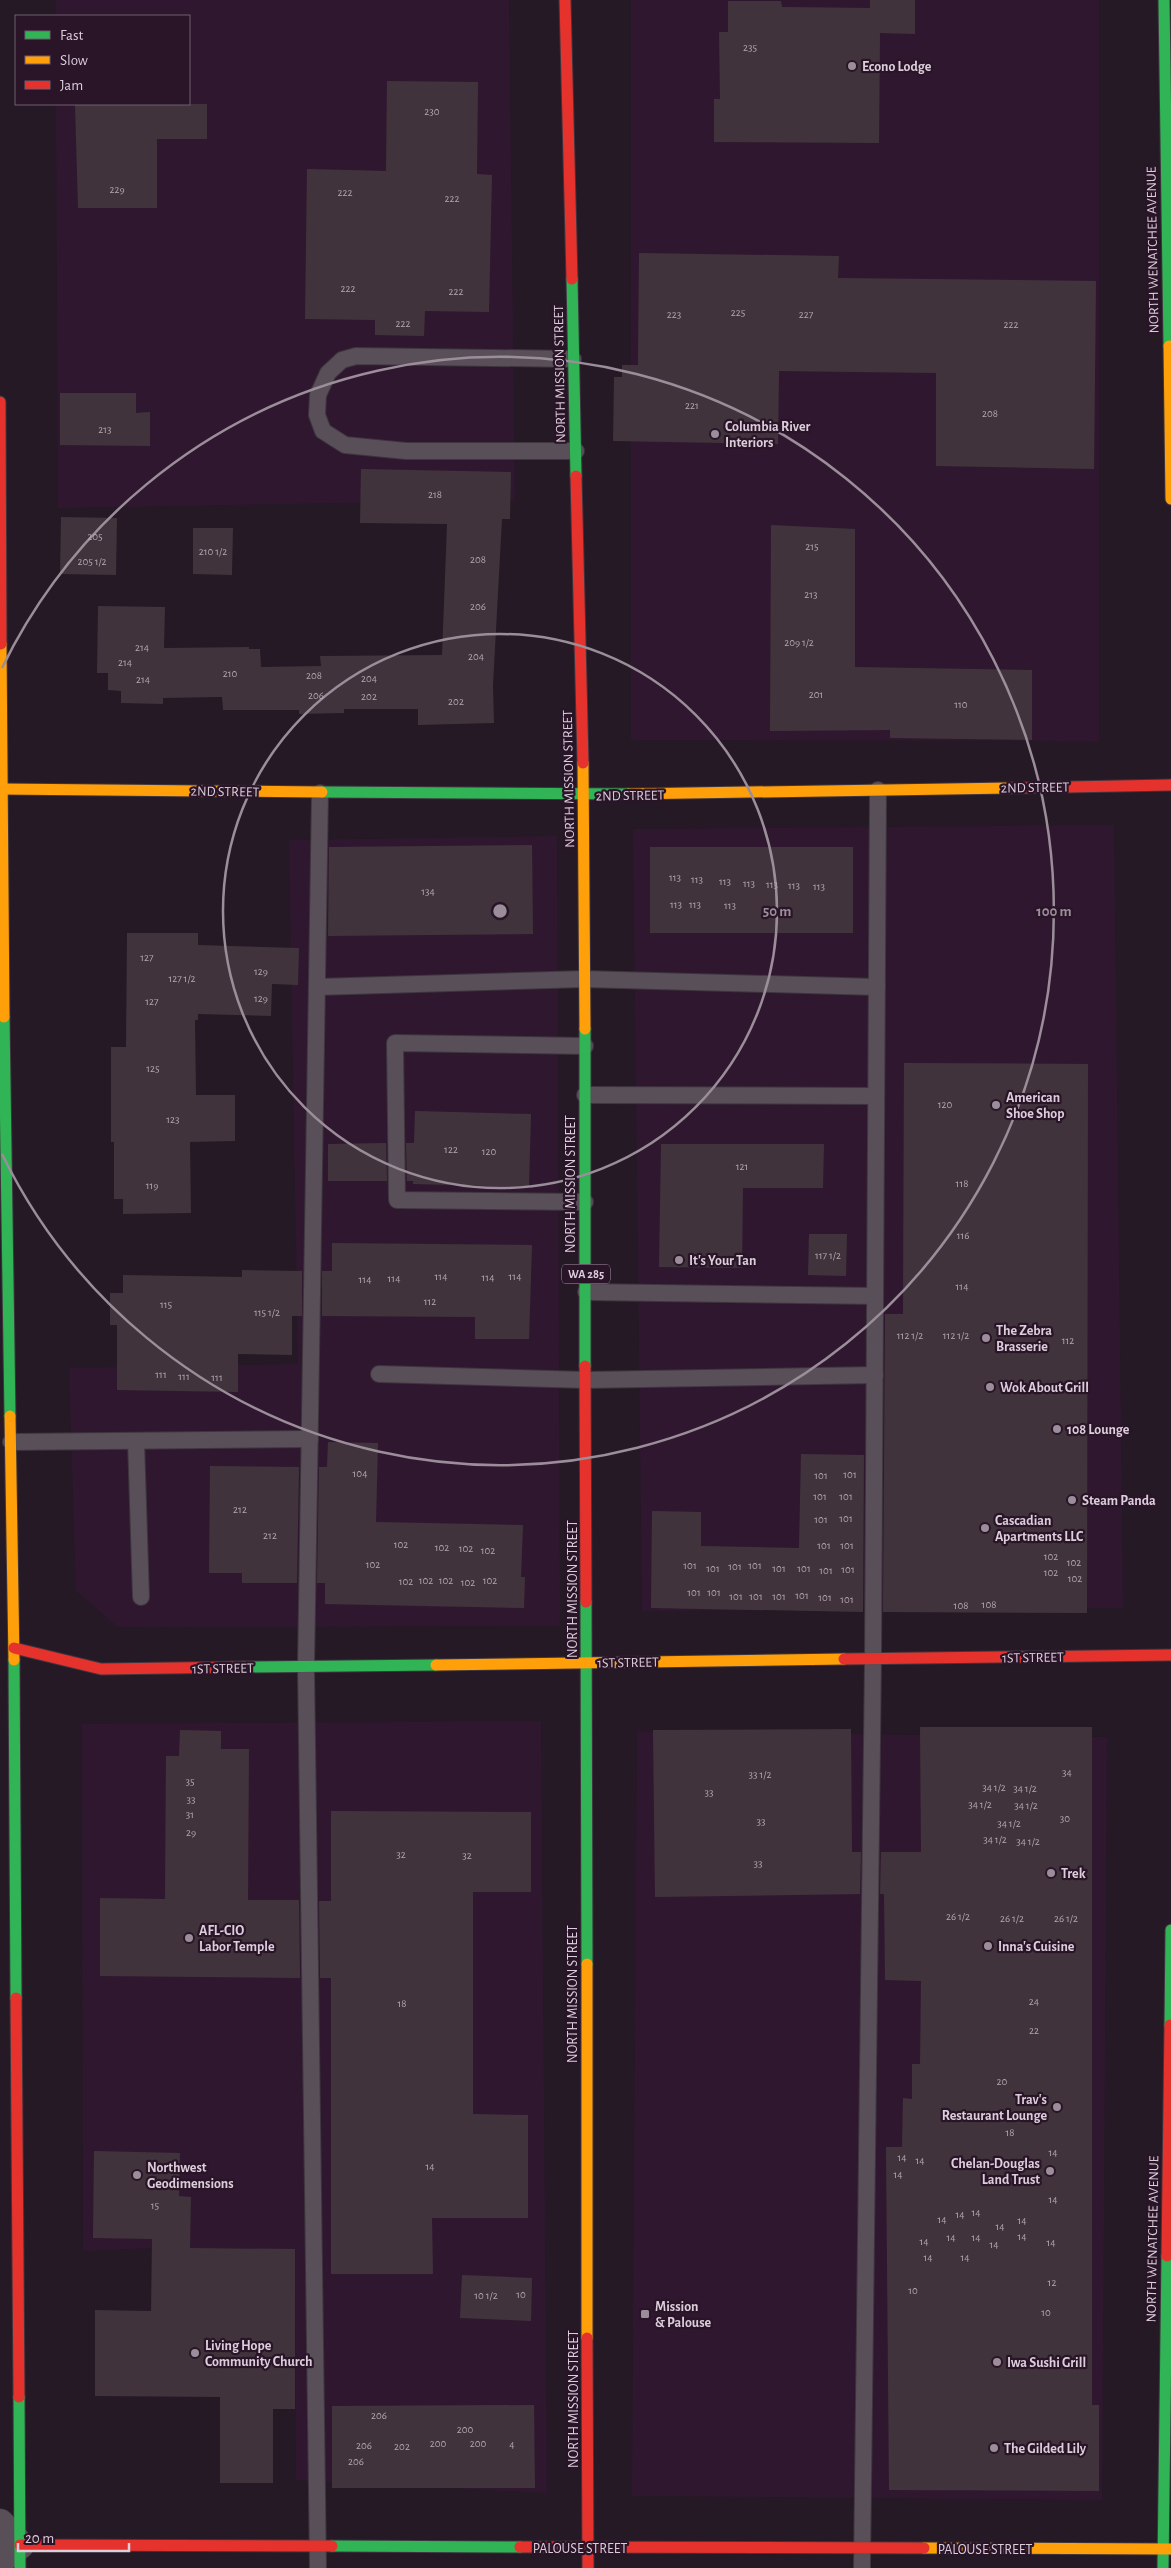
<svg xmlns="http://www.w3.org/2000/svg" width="1171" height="2568" font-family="'Alegreya Sans',sans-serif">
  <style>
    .built { fill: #2f182f }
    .building { fill: #41333c }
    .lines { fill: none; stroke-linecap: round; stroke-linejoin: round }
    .lane-casing { stroke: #3e353e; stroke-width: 18 }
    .street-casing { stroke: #3e353e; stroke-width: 29 }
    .fast-casing { stroke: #3e353e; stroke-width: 13 }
    .slow-casing { stroke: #3e353e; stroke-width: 13 }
    .jam-casing { stroke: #3e353e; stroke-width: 13 }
    .lane { stroke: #584f58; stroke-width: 16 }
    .street { stroke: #584f58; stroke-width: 28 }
    .fast { stroke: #30b455; stroke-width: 11 }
    .slow { stroke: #ff9f0a; stroke-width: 11 }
    .jam { stroke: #e5322d; stroke-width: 11 }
    .ring { fill: none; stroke: #9b8e9a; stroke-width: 2.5 }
    .poi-dot { fill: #9b8e9a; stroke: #291428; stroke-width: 2 }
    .labels { text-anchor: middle; stroke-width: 4.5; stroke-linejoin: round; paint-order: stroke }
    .number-label { font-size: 11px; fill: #b4a6b2 }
    .shield { fill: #291428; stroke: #a696a5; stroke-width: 1 }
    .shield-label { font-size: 12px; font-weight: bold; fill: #dbcdda }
    .poi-label { font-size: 14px; font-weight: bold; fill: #dbcdda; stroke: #291428; text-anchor: start }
    .street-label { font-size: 14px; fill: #dbcdda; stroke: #291428 }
    .centre { fill: #9b8e9a; stroke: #291428; stroke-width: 2.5 }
    .ring-label { font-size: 15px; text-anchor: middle; font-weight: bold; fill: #9b8e9a; stroke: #291428; stroke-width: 4.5; stroke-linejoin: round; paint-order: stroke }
  </style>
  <rect width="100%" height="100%" fill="#241924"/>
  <g class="built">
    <path d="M 56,0 L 509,0 L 515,500 L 58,508 L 56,104 L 189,104 L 189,16 L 56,16 Z"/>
    <path d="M 631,0 L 1099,0 L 1099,741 L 631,740 Z"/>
    <path d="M 1114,825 L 1123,1608 L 642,1611 L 633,829 Z"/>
    <path d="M 557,836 L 560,1626 L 118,1627 L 76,1591 L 69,1368 L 298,1364 L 289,840 Z"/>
    <path d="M 541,1721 L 547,2493 L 296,2480 L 295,2249 L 152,2248 L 83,2251 L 82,1724 Z"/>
    <path d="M 637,1732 L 1107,1737 L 1102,2500 L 632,2496 Z"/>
  </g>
  <g class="building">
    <path d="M 870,0 L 915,0 L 915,34 L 880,33 L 879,143 L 714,142 L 714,99 L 720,99 L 719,32 L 728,32 L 728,1 L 781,1 L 782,7 L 870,8 Z"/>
    <path d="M 387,81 L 478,82 L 477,174 L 492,175 L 489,312 L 425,311 L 424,336 L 375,335 L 375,320 L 305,319 L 307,169 L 386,171 Z"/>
    <path d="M 75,104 L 207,104 L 207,139 L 157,139 L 157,208 L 78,208 Z"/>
    <path d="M 639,253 L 839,256 L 838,278 L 1096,281 L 1094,469 L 936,466 L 936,373 L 779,371 L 778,444 L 613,441 L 614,377 L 622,377 L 622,365 L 638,365 Z"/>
    <path d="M 60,393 L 136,393 L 136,413 L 150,412 L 150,446 L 60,445 Z"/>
    <path d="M 361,469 L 511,472 L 510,519 L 502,519 L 493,685 L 494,723 L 418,725 L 418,709 L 344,709 L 344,713 L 299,714 L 299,710 L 223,710 L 222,697 L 163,698 L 163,704 L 121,703 L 121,691 L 108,690 L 108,673 L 97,673 L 98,606 L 165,607 L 164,648 L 249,647 L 249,649 L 260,649 L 261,667 L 321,666 L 320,656 L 442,655 L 447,524 L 360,523 Z"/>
    <path d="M 61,517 L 117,518 L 116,575 L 60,574 Z"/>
    <path d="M 771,525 L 855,529 L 855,667 L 1032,670 L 1032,740 L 890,738 L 890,730 L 770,731 Z"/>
    <path d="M 193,528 L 233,528 L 232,575 L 193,574 Z"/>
    <path d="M 532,845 L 533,934 L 328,936 L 329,847 Z"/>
    <rect x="650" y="847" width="203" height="86"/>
    <path d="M 127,933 L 198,933 L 198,945 L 299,948 L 298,985 L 272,984 L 271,1016 L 198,1014 L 198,1020 L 195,1020 L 196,1095 L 235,1095 L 235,1141 L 190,1142 L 191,1213 L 123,1214 L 123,1199 L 114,1199 L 114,1142 L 111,1142 L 111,1047 L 126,1047 Z"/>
    <path d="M 904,1063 L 1088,1064 L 1087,1613 L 883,1612 L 885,1314 L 903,1314 Z"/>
    <path d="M 415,1111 L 531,1114 L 529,1187 L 413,1184 L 413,1181 L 407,1181 L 406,1143 L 414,1143 Z"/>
    <path d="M 386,1143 L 387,1181 L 328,1181 L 328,1144 Z"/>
    <path d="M 661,1144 L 824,1144 L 823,1188 L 743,1188 L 742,1268 L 659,1267 Z"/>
    <path d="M 809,1234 L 847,1234 L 846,1276 L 808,1275 Z"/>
    <path d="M 332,1243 L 532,1245 L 529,1339 L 475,1339 L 475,1317 L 322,1316 L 322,1271 L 332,1271 Z"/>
    <path d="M 242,1270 L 302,1271 L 302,1316 L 292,1316 L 292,1355 L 238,1354 L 238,1392 L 117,1390 L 117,1325 L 110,1325 L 110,1293 L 123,1293 L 123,1275 L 242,1277 Z"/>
    <path d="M 328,1442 L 378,1443 L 376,1522 L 523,1525 L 521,1577 L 525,1577 L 524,1608 L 325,1604 L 325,1583 L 317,1583 L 319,1467 L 327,1467 Z"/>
    <path d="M 801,1454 L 864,1455 L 863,1612 L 651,1608 L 652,1511 L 701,1512 L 701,1546 L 799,1548 Z"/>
    <path d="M 210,1466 L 299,1467 L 297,1583 L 242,1583 L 242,1573 L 209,1573 Z"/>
    <path d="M 920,1727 L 1092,1727 L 1092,2405 L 1099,2405 L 1099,2491 L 889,2490 L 886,2147 L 902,2147 L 903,2098 L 912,2099 L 912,2064 L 920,2064 L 921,1981 L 885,1980 L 884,1894 L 880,1894 L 881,1852 L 921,1852 Z"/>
    <path d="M 851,1729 L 852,1852 L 861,1852 L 860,1894 L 655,1897 L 653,1730 Z"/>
    <path d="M 180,1730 L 221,1731 L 221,1749 L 249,1749 L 248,1900 L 299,1900 L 300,1978 L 100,1976 L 100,1898 L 165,1899 L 166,1756 L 179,1756 Z"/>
    <path d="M 331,1811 L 531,1812 L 531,1892 L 473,1892 L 473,2114 L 528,2115 L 528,2218 L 432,2218 L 433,2274 L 331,2274 L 331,1978 L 320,1978 L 319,1901 L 331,1901 Z"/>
    <path d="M 94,2151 L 180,2153 L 179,2196 L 191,2197 L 190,2248 L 295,2249 L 295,2409 L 273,2409 L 273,2483 L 220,2483 L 220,2397 L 95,2396 L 95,2310 L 151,2311 L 152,2239 L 93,2238 Z"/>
    <path d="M 462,2275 L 532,2278 L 531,2321 L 460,2318 Z"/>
    <path d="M 534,2405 L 535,2488 L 332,2488 L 332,2406 Z"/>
  </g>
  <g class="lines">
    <defs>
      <g id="lane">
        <path d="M 573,359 L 356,356 L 342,360 L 328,373 L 318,395 L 317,415 L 323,431 L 345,445 L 406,451 L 576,451"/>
        <path d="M 317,987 L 584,979 L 877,987"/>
        <path d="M 585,1046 L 395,1043 L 397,1200 L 585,1202"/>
        <path d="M 585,1095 L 876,1096"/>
        <path d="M 586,1292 L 875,1296"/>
        <path d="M 379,1374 L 586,1380 L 875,1375"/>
        <path d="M 136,1441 L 141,1597"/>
        <path d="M 11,1442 L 310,1439"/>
        <path d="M 318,2568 L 306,1667 L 320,793"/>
        <path d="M 862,2568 L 873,1659 L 878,790"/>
      </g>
      <path id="street" d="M 0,2523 L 20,2545 L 0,2560"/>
      <g id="fast">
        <path d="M 1164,0 L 1169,346"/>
        <path d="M 572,279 L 576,476"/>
        <path d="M 322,792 L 628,794"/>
        <path d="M 4,1017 L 10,1416"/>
        <path d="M 585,1029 L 585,1366"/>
        <path d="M 586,1602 L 587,1964"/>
        <path d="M 14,1660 L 16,1998"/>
        <path d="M 243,1667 L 436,1665"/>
        <path d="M 1170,2025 L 1171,1930"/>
        <path d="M 19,2397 L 20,2568"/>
        <path d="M 332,2546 L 520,2547"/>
        <path d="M 1163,2567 L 1167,2256"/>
      </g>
      <g id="slow">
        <path d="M 1169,346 L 1171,499"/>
        <path d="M 1,644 L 4,1017"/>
        <path d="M 583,763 L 585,1029"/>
        <path d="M 1,789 L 322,792"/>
        <path d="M 628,794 L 1010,788"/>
        <path d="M 10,1416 L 14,1660"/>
        <path d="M 436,1665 L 844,1659"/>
        <path d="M 587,1964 L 587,2338"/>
        <path d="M 924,2548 L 1171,2549"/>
      </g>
      <g id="jam">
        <path d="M 565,0 L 572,279"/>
        <path d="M 0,402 L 1,644"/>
        <path d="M 576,476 L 583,763"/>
        <path d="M 1010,788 L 1171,785"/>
        <path d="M 585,1366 L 586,1602"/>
        <path d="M 14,1648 L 101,1669 L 243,1667"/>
        <path d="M 844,1659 L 1171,1655"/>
        <path d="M 16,1998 L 19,2397"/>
        <path d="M 1167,2256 L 1170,2025"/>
        <path d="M 587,2338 L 588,2568"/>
        <path d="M 20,2545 L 332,2546"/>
        <path d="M 520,2547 L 924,2548"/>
      </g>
    </defs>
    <use href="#lane" class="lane-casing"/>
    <use href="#street" class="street-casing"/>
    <use href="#fast" class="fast-casing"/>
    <use href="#slow" class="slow-casing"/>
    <use href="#jam" class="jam-casing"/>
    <use href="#lane" class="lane"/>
    <use href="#street" class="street"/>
    <use href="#fast" class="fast"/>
    <use href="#slow" class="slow"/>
    <use href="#jam" class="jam"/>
  </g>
  <g class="ring">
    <circle cx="500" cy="911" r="277"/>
    <path d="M2 668A554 554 0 1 1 2 1154"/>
  </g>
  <g class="poi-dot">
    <circle cx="852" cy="66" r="5"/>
    <circle cx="715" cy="434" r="5"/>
    <circle cx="996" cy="1105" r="5"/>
    <circle cx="679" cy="1260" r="5"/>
    <circle cx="986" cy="1338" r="5"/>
    <circle cx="990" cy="1387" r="5"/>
    <circle cx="1057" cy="1429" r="5"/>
    <circle cx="1072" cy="1500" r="5"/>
    <circle cx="985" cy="1528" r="5"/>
    <circle cx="1051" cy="1873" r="5"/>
    <circle cx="189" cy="1938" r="5"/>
    <circle cx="988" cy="1946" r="5"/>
    <circle cx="1057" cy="2107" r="5"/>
    <circle cx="1050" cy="2171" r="5"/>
    <circle cx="137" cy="2175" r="5"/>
    <rect x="640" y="2309" width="10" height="10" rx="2.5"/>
    <circle cx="195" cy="2353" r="5"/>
    <circle cx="997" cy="2362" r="5"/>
    <circle cx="994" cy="2448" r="5"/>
  </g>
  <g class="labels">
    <g class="number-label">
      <text x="750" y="51">235</text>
      <text x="432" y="115">230</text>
      <text x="117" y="193">229</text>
      <text x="345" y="196">222</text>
      <text x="452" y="202">222</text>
      <text x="348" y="292">222</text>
      <text x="456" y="295">222</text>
      <text x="738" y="316">225</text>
      <text x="674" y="318">223</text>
      <text x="806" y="318">227</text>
      <text x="403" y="327">222</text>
      <text x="1011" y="328">222</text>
      <text x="692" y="409">221</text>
      <text x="990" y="417">208</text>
      <text x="105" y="433">213</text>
      <text x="435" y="498">218</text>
      <text x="95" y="540">205</text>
      <text x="812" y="550">215</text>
      <text x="213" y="555">210 1/2</text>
      <text x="478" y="563">208</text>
      <text x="92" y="565">205 1/2</text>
      <text x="811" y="598">213</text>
      <text x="478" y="610">206</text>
      <text x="799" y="646">209 1/2</text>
      <text x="142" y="651">214</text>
      <text x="476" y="660">204</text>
      <text x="125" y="666">214</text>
      <text x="230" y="677">210</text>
      <text x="314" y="679">208</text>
      <text x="369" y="682">204</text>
      <text x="143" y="683">214</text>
      <text x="816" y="698">201</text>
      <text x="316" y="699">206</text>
      <text x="369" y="700">202</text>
      <text x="456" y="705">202</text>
      <text x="961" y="708">110</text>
      <text x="675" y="881">113</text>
      <text x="697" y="883">113</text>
      <text x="725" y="885">113</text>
      <text x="749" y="887">113</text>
      <text x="772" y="888">113</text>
      <text x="794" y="889">113</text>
      <text x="819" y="890">113</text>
      <text x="428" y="895">134</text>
      <text x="676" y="908">113</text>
      <text x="695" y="908">113</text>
      <text x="730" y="909">113</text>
      <text x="147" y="961">127</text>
      <text x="261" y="975">129</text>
      <text x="182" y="982">127 1/2</text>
      <text x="261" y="1002">129</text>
      <text x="152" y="1005">127</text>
      <text x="153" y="1072">125</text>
      <text x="945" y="1108">120</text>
      <text x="173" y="1123">123</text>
      <text x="451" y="1153">122</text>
      <text x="489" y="1155">120</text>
      <text x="742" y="1170">121</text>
      <text x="962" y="1187">118</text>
      <text x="152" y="1189">119</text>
      <text x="963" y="1239">116</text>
      <text x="828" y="1259">117 1/2</text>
      <text x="441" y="1280">114</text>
      <text x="515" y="1280">114</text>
      <text x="488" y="1281">114</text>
      <text x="394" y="1282">114</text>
      <text x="365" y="1283">114</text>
      <text x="962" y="1290">114</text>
      <text x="430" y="1305">112</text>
      <text x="166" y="1308">115</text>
      <text x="267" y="1316">115 1/2</text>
      <text x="910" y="1339">112 1/2</text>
      <text x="956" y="1339">112 1/2</text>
      <text x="1068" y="1344">112</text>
      <text x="161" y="1378">111</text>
      <text x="184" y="1380">111</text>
      <text x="217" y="1381">111</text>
      <text x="360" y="1477">104</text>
      <text x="850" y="1478">101</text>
      <text x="821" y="1479">101</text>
      <text x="820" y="1500">101</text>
      <text x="846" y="1500">101</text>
      <text x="240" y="1513">212</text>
      <text x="846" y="1522">101</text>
      <text x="821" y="1523">101</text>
      <text x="270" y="1539">212</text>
      <text x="401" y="1548">102</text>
      <text x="824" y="1549">101</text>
      <text x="847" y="1549">101</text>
      <text x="442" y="1551">102</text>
      <text x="466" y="1552">102</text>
      <text x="488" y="1554">102</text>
      <text x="1051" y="1560">102</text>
      <text x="1074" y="1566">102</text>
      <text x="373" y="1568">102</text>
      <text x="690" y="1569">101</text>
      <text x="755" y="1569">101</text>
      <text x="735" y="1570">101</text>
      <text x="713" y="1572">101</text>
      <text x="779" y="1572">101</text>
      <text x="804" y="1572">101</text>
      <text x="848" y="1573">101</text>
      <text x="826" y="1574">101</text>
      <text x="1051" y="1576">102</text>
      <text x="1075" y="1582">102</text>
      <text x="426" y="1584">102</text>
      <text x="446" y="1584">102</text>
      <text x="490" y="1584">102</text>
      <text x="406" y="1585">102</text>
      <text x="468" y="1586">102</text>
      <text x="694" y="1596">101</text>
      <text x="714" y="1596">101</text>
      <text x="802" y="1599">101</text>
      <text x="736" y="1600">101</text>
      <text x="756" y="1600">101</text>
      <text x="779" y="1600">101</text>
      <text x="825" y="1601">101</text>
      <text x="847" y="1603">101</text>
      <text x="989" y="1608">108</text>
      <text x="961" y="1609">108</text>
      <text x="1067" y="1776">34</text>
      <text x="760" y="1778">33 1/2</text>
      <text x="190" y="1785">35</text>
      <text x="994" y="1791">34 1/2</text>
      <text x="1025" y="1792">34 1/2</text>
      <text x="709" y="1796">33</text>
      <text x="191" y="1803">33</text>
      <text x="980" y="1808">34 1/2</text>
      <text x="1026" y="1809">34 1/2</text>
      <text x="190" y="1818">31</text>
      <text x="1065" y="1822">30</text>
      <text x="761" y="1825">33</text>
      <text x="1009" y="1827">34 1/2</text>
      <text x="191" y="1836">29</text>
      <text x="995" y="1843">34 1/2</text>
      <text x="1028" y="1845">34 1/2</text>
      <text x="401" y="1858">32</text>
      <text x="467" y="1859">32</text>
      <text x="758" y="1867">33</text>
      <text x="958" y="1920">26 1/2</text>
      <text x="1012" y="1922">26 1/2</text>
      <text x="1066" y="1922">26 1/2</text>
      <text x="1034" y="2005">24</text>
      <text x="402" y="2007">18</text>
      <text x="1034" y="2034">22</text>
      <text x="1002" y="2085">20</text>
      <text x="1010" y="2136">18</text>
      <text x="1053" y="2156">14</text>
      <text x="902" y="2161">14</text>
      <text x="920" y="2164">14</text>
      <text x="430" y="2170">14</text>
      <text x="898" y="2178">14</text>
      <text x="1053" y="2203">14</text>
      <text x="155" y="2209">15</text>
      <text x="976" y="2216">14</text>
      <text x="960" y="2218">14</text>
      <text x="942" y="2223">14</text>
      <text x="1022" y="2224">14</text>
      <text x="1000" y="2230">14</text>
      <text x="1022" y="2240">14</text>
      <text x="951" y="2241">14</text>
      <text x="976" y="2241">14</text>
      <text x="924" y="2245">14</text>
      <text x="1051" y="2246">14</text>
      <text x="994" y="2248">14</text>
      <text x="928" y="2261">14</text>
      <text x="965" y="2261">14</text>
      <text x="1052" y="2286">12</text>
      <text x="913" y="2294">10</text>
      <text x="521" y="2298">10</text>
      <text x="486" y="2299">10 1/2</text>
      <text x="1046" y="2316">10</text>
      <text x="379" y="2419">206</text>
      <text x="465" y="2433">200</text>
      <text x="438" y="2447">200</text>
      <text x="478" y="2447">200</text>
      <text x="512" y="2448">4</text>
      <text x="364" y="2449">206</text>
      <text x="402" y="2450">202</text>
      <text x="356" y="2465">206</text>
    </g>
    <rect class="shield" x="562" y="1264.5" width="48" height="19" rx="4"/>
    <g class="shield-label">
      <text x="586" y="1278">WA 285</text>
    </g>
    <g class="poi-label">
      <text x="862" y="71">Econo Lodge</text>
      <text x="725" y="431">Columbia River<tspan x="725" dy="16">Interiors</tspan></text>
      <text x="1006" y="1102">American<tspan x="1006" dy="16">Shoe Shop</tspan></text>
      <text x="689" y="1265">It's Your Tan</text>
      <text x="996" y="1335">The Zebra<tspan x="996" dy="16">Brasserie</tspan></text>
      <text x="1000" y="1392">Wok About Grill</text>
      <text x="1067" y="1434">108 Lounge</text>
      <text x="1082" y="1505">Steam Panda</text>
      <text x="995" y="1525">Cascadian<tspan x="995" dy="16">Apartments LLC</tspan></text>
      <text x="1061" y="1878">Trek</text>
      <text x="199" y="1935">AFL-CIO<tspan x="199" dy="16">Labor Temple</tspan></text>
      <text x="998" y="1951">Inna's Cuisine</text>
      <text x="1047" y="2104" text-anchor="end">Trav's<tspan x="1047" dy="16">Restaurant Lounge</tspan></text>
      <text x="1040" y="2168" text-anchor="end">Chelan-Douglas<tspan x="1040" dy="16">Land Trust</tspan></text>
      <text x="147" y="2172">Northwest<tspan x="147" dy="16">Geodimensions</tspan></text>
      <text x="655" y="2311">Mission<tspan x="655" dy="16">&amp; Palouse</tspan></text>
      <text x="205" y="2350">Living Hope<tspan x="205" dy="16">Community Church</tspan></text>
      <text x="1007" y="2367">Iwa Sushi Grill</text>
      <text x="1004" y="2453">The Gilded Lily</text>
    </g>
    <g class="street-label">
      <text transform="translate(1152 250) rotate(-91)" y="5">NORTH WENATCHEE AVENUE</text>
      <text transform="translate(559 374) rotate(-91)" y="5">NORTH MISSION STREET</text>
      <text transform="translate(568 779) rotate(-91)" y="5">NORTH MISSION STREET</text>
      <text transform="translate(1035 787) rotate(-1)" y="5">2ND STREET</text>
      <text transform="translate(225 791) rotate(1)" y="5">2ND STREET</text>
      <text transform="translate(630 795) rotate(-1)" y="5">2ND STREET</text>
      <text transform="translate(570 1184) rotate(-90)" y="5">NORTH MISSION STREET</text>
      <text transform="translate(572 1589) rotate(-90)" y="5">NORTH MISSION STREET</text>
      <text transform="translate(1033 1657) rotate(-1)" y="5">1ST STREET</text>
      <text transform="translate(628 1662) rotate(-1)" y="5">1ST STREET</text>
      <text transform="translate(223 1668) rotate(-1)" y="5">1ST STREET</text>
      <text transform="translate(572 1994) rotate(-90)" y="5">NORTH MISSION STREET</text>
      <text transform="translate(1152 2239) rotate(-89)" y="5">NORTH WENATCHEE AVENUE</text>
      <text transform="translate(573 2399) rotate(-90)" y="5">NORTH MISSION STREET</text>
      <text x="580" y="2553">PALOUSE STREET</text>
      <text x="985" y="2554">PALOUSE STREET</text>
    </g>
  </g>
  <circle cx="500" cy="911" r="8" class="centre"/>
  <g class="ring-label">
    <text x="777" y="916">50 m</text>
    <text x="1054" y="916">100 m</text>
  </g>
  <rect x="15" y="15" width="175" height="90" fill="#291428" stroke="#705e6f"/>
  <rect x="25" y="31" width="25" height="8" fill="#30b455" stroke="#705e6f"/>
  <text x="60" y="40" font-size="15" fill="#dbcdda">Fast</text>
  <rect x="25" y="56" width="25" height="8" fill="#ff9f0a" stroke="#705e6f"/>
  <text x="60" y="65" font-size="15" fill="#dbcdda">Slow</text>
  <rect x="25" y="81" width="25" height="8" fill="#e5322d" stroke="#705e6f"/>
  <text x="60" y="90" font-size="15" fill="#dbcdda">Jam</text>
  <path d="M18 2543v8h111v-8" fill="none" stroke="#dbcdda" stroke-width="2.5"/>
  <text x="25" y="2543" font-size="15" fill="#dbcdda" stroke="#291428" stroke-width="4" paint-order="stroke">20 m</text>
</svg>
